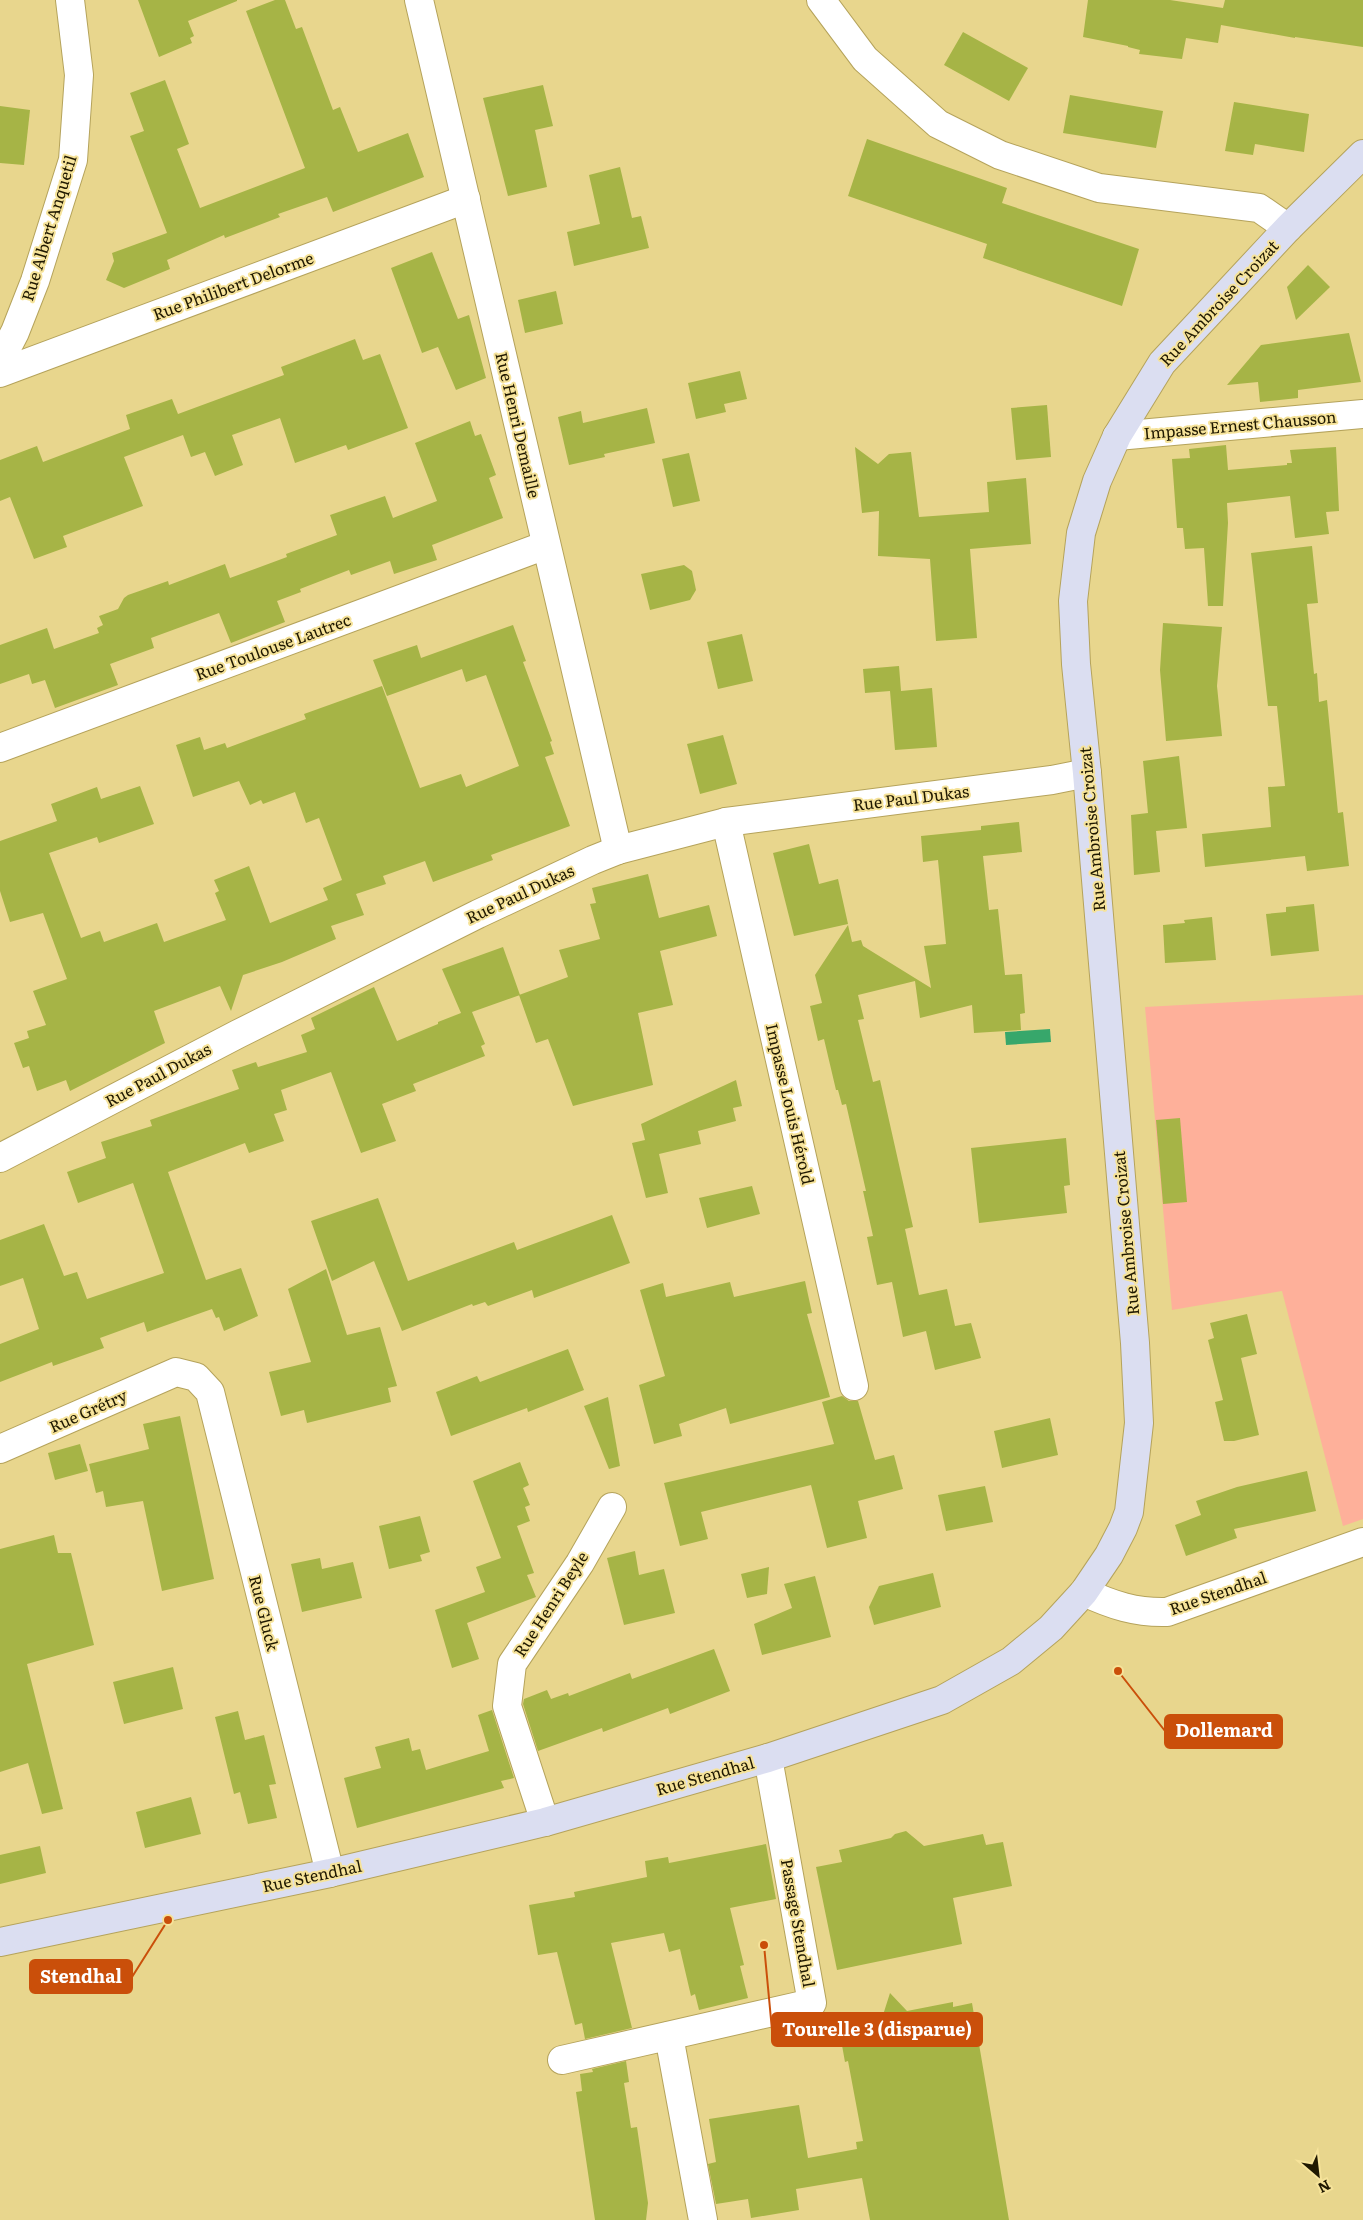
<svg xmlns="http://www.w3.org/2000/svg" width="1363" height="2220" font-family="Literata,serif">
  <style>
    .green { fill: #feb09a }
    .water { fill: #37a76b }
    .building { fill: #a6b446 }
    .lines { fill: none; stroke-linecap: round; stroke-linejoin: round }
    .street-casing { stroke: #b5a35b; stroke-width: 30 }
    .secondary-casing { stroke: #b5a35b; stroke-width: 30 }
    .street { stroke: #fff; stroke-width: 28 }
    .secondary { stroke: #dbdef1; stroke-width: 28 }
    .labels { text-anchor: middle; stroke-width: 4; stroke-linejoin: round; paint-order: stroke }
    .street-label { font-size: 16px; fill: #1f1800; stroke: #f6e39a }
    .leader { fill: none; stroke: #ca4f0a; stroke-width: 2 }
    .callout-dot { fill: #ca4f0a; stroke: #f6e39a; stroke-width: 2 }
    .callout { fill: #ca4f0a; stroke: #ca4f0a; stroke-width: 2 }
    .callout-label { font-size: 18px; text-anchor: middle; font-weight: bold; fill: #fff }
  </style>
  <rect width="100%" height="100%" fill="#e8d68d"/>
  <path class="green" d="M 1363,995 L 1363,1519 L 1343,1526 L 1282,1291 L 1172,1310 L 1145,1007 Z"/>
  <path class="water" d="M 1050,1029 L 1051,1042 L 1006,1045 L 1005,1032 Z"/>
  <g class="building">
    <path d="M 138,0 L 237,0 L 237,1 L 188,21 L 194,36 L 190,38 L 192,43 L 159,57 Z"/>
    <path d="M 275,0 L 285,0 L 296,29 L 302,27 L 333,110 L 340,107 L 358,152 L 408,133 L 424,177 L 333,212 L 327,197 L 278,214 L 280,217 L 225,238 L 224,235 L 167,260 L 170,269 L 124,288 L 106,280 L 114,261 L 112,253 L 167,233 L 130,136 L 144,131 L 130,93 L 165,80 L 189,144 L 177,149 L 200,208 L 305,168 L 246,11 Z"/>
    <path d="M 1088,0 L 1170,0 L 1223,8 L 1225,0 L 1363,0 L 1363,47 L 1295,37 L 1295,38 L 1221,25 L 1218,43 L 1186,38 L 1182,59 L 1139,54 L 1140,50 L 1128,47 L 1128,46 L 1083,37 Z"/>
    <path d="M 963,32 L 1028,68 L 1009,101 L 944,65 Z"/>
    <path d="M 543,85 L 553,126 L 535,130 L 547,187 L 508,196 L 483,98 Z"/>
    <path d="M 1070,95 L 1163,111 L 1156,148 L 1063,133 Z"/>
    <path d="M 1234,102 L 1309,114 L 1304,152 L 1255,144 L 1253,155 L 1225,151 Z"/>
    <path d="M 0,106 L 30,110 L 24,165 L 0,163 Z"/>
    <path d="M 867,139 L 1007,188 L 1002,203 L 1139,249 L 1122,306 L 983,258 L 987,244 L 848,196 Z"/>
    <path d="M 620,167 L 632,218 L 641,216 L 649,248 L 574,266 L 567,232 L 600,224 L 589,175 Z"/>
    <path d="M 432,252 L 458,319 L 469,315 L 486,378 L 456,390 L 438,347 L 422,353 L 391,268 Z"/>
    <path d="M 1308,265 L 1330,287 L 1296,320 L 1287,287 Z"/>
    <path d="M 556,291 L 563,324 L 525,333 L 518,300 Z"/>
    <path d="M 1349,333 L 1361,382 L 1298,390 L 1298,398 L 1260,402 L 1258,382 L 1227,385 L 1261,345 Z"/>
    <path d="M 355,339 L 363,360 L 380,354 L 408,428 L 348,450 L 346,445 L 295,463 L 280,418 L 232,435 L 243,465 L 215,476 L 205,452 L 191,457 L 183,435 L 124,457 L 143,506 L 63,536 L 67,547 L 34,559 L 10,497 L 0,501 L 0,460 L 37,446 L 43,462 L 130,429 L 126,415 L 172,399 L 178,414 L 284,375 L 281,367 Z"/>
    <path d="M 740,371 L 747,399 L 724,404 L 726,412 L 696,419 L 688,383 Z"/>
    <path d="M 1047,405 L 1051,457 L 1016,460 L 1011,408 Z"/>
    <path d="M 647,408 L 655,443 L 604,454 L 605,457 L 569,465 L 558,417 L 581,411 L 583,423 Z"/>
    <path d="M 470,421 L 475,436 L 481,434 L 496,475 L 489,478 L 503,518 L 432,545 L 437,560 L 394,574 L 390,561 L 351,575 L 349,570 L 300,589 L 301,592 L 277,601 L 285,622 L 231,643 L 219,613 L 151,638 L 154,648 L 110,664 L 118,685 L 55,708 L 45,680 L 32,684 L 29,674 L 0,684 L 0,645 L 47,628 L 54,649 L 99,633 L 97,628 L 103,625 L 99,616 L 118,609 L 124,598 L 128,595 L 168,581 L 169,585 L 225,564 L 230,578 L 287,557 L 286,554 L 337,535 L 330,515 L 385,496 L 393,518 L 437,501 L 415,443 Z"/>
    <path d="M 1226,445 L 1228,470 L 1287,465 L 1287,463 L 1292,463 L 1290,450 L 1336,447 L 1339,511 L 1326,512 L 1329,534 L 1295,538 L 1290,496 L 1227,503 L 1228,523 L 1223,606 L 1208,606 L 1204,548 L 1185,549 L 1183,528 L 1177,528 L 1172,459 L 1190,458 L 1189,449 Z"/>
    <path d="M 855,447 L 878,464 L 889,454 L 911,452 L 919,517 L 989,512 L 987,482 L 1026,478 L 1031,544 L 970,549 L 977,638 L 936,641 L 930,559 L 878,556 L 879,511 L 862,513 Z"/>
    <path d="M 689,453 L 700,501 L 673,507 L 662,459 Z"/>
    <path d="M 1312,546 L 1318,603 L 1307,604 L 1314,674 L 1317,673 L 1319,702 L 1327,700 L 1338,813 L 1343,812 L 1349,866 L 1307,871 L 1305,856 L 1205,867 L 1202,834 L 1271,827 L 1268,787 L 1285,786 L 1277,706 L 1268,706 L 1251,553 Z"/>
    <path d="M 684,565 L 692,571 L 696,590 L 690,600 L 650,610 L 641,574 Z"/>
    <path d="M 1163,623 L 1222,627 L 1217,686 L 1222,736 L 1166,741 L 1160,670 Z"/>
    <path d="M 513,625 L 526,661 L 523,662 L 552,741 L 550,742 L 554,754 L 545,757 L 570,826 L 491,855 L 493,860 L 433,882 L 425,861 L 383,876 L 386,884 L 356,894 L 364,915 L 331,926 L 336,939 L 282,962 L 243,975 L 231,1011 L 220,986 L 154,1011 L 165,1043 L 70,1091 L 66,1080 L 37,1091 L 29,1066 L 23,1068 L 14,1043 L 29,1038 L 27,1031 L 46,1025 L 33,991 L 67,979 L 43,913 L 10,922 L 0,891 L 0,841 L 57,821 L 51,804 L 97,787 L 101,799 L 140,786 L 154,824 L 99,843 L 97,837 L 49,853 L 81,938 L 100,931 L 104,942 L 157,923 L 164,942 L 226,920 L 215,893 L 219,891 L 214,880 L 249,866 L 270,923 L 328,900 L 323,888 L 342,880 L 319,818 L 306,823 L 295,792 L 263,804 L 261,800 L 250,805 L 239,781 L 193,797 L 176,745 L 200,737 L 204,750 L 225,743 L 227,748 L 306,719 L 304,714 L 382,686 L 420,788 L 461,774 L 466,787 L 519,766 L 486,675 L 466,682 L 462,669 L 387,696 L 373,660 L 417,645 L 421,658 Z"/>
    <path d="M 742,634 L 753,681 L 718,689 L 707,642 Z"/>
    <path d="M 899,666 L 901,691 L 932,688 L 937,747 L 895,750 L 890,691 L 865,693 L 863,669 Z"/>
    <path d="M 723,735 L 737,784 L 700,794 L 687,744 Z"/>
    <path d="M 1179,756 L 1187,828 L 1156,831 L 1160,872 L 1134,875 L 1131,815 L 1148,813 L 1143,761 Z"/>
    <path d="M 1019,822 L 1022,852 L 983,856 L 989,910 L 998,909 L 1005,975 L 1022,974 L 1025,1013 L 1020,1014 L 1021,1030 L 974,1033 L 972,1005 L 920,1018 L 915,981 L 858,995 L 864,1019 L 858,1020 L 873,1082 L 880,1080 L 913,1227 L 905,1229 L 919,1295 L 947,1289 L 955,1326 L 971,1323 L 981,1358 L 935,1370 L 926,1331 L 903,1337 L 892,1282 L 877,1285 L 867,1237 L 873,1236 L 863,1191 L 866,1191 L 846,1104 L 842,1105 L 838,1090 L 836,1090 L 824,1039 L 818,1041 L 810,1006 L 822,1003 L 815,975 L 848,925 L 852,942 L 861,940 L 863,946 L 931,988 L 924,946 L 946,944 L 938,860 L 923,862 L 921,836 L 981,830 L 981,826 Z"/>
    <path d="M 809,844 L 819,884 L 838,879 L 848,924 L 794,936 L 773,853 Z"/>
    <path d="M 648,874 L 659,918 L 709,905 L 717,936 L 660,951 L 673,1005 L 638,1013 L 653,1085 L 573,1106 L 548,1039 L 536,1043 L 519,995 L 568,977 L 559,950 L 600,939 L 590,904 L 596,903 L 592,888 Z"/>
    <path d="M 1314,904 L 1319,951 L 1271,956 L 1266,914 L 1286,912 L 1286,907 Z"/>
    <path d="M 1212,917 L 1216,960 L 1165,963 L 1163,925 L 1185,923 L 1184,920 Z"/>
    <path d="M 503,947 L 520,995 L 472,1012 L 485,1044 L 481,1046 L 485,1056 L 413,1084 L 416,1091 L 382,1104 L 396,1141 L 361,1153 L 331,1072 L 281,1090 L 287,1110 L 274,1114 L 284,1141 L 249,1153 L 245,1143 L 168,1172 L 206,1280 L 241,1268 L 258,1316 L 224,1331 L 219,1317 L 216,1318 L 212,1309 L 147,1332 L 144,1322 L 100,1338 L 104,1348 L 53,1366 L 52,1362 L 0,1382 L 0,1344 L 39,1329 L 23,1278 L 0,1286 L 0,1240 L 44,1224 L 64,1276 L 77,1272 L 87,1299 L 164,1273 L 133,1183 L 78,1203 L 67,1172 L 106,1158 L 101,1142 L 152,1126 L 150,1120 L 239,1089 L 232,1070 L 256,1062 L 258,1067 L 307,1052 L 301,1035 L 315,1029 L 311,1018 L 374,987 L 397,1041 L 438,1024 L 438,1022 L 461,1013 L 442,969 Z"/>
    <path d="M 736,1080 L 742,1106 L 733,1108 L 736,1121 L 698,1131 L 701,1144 L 659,1154 L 668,1193 L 646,1198 L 632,1143 L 645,1140 L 641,1124 Z"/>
    <path d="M 1180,1118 L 1187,1202 L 1163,1204 L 1156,1120 Z"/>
    <path d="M 1066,1138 L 1070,1185 L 1064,1186 L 1067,1213 L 979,1223 L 971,1148 Z"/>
    <path d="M 752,1186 L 760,1214 L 707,1228 L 699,1198 Z"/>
    <path d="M 378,1198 L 408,1281 L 514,1242 L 517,1250 L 612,1215 L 630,1263 L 534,1298 L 532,1290 L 488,1306 L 485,1302 L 473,1306 L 472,1304 L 402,1331 L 374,1261 L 332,1281 L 311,1221 Z"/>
    <path d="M 326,1269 L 347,1335 L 380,1327 L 397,1386 L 388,1388 L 391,1402 L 307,1423 L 304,1410 L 281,1416 L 269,1372 L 311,1362 L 288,1289 Z"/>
    <path d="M 805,1281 L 812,1313 L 807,1314 L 830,1397 L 730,1424 L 726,1408 L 679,1424 L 682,1436 L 654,1444 L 639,1385 L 665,1376 L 640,1290 L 663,1283 L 666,1297 L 730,1282 L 734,1297 Z"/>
    <path d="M 1247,1314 L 1257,1354 L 1241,1358 L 1259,1435 L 1234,1441 L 1224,1441 L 1215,1402 L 1223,1400 L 1208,1340 L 1214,1338 L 1210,1323 Z"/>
    <path d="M 568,1349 L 584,1390 L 528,1412 L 527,1408 L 451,1436 L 436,1392 L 477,1376 L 480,1382 Z"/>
    <path d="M 842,1396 L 849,1401 L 858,1401 L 875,1460 L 894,1455 L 903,1489 L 858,1501 L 867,1538 L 827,1548 L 811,1485 L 701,1512 L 708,1539 L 680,1546 L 664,1483 L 834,1444 L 822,1402 Z"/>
    <path d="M 608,1397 L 620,1466 L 609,1469 L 584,1406 Z"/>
    <path d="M 180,1416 L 214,1579 L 162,1591 L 143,1501 L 106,1507 L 103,1491 L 96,1493 L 89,1464 L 149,1449 L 143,1424 Z"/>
    <path d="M 1050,1418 L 1058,1455 L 1002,1468 L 994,1431 Z"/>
    <path d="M 80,1444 L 88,1471 L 55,1480 L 48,1453 Z"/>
    <path d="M 520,1462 L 529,1485 L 523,1488 L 530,1505 L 525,1507 L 530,1521 L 517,1526 L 534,1573 L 527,1575 L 536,1597 L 467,1623 L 479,1659 L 452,1668 L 435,1610 L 485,1592 L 476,1567 L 501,1558 L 473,1481 Z"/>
    <path d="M 1307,1471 L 1316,1511 L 1234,1529 L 1237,1538 L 1186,1556 L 1175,1525 L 1201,1515 L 1196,1501 L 1237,1487 Z"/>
    <path d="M 985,1486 L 993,1522 L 946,1531 L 938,1495 Z"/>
    <path d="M 420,1516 L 430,1552 L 420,1555 L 422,1561 L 389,1569 L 379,1526 Z"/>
    <path d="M 54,1535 L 58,1553 L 71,1553 L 94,1645 L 27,1664 L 63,1809 L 42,1814 L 28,1763 L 0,1772 L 0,1549 Z"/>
    <path d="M 635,1551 L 639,1575 L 664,1569 L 675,1613 L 624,1625 L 607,1558 Z"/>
    <path d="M 320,1558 L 322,1569 L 353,1562 L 362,1598 L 302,1612 L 291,1564 Z"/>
    <path d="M 769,1567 L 767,1594 L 747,1598 L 741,1574 Z"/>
    <path d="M 933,1573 L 941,1607 L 874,1625 L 869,1607 L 879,1586 Z"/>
    <path d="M 815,1576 L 831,1637 L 762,1655 L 754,1624 L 792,1608 L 784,1584 Z"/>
    <path d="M 714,1649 L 730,1691 L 670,1714 L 668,1708 L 603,1732 L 602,1728 L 538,1751 L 523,1704 L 524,1699 L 547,1690 L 551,1699 L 568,1693 L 569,1696 L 630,1673 L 632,1679 Z"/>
    <path d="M 173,1667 L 183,1709 L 124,1724 L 113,1682 Z"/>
    <path d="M 492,1710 L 514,1778 L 501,1781 L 504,1788 L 357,1828 L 344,1778 L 381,1768 L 375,1747 L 409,1738 L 412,1751 L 420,1749 L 426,1770 L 489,1751 L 478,1715 Z"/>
    <path d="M 238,1711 L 245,1740 L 264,1735 L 276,1784 L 269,1785 L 277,1818 L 248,1824 L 240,1792 L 234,1794 L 215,1717 Z"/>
    <path d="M 191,1797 L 201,1834 L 145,1848 L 136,1812 Z"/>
    <path d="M 906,1831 L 924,1846 L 983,1834 L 986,1845 L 1003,1842 L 1012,1886 L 953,1898 L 962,1944 L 837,1970 L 816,1867 L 842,1862 L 839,1850 L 891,1838 L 895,1834 Z"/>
    <path d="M 766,1844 L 776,1899 L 730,1908 L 744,1965 L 740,1966 L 748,1998 L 699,2010 L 695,1994 L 691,1996 L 680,1949 L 669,1952 L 664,1933 L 611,1943 L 632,2028 L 585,2039 L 582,2023 L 575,2025 L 557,1952 L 538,1955 L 529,1905 L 575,1897 L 574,1892 L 647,1877 L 645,1861 L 668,1857 L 669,1863 Z"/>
    <path d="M 40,1846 L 46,1873 L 0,1884 L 0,1855 Z"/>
    <path d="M 890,1993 L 907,2011 L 953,2002 L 953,2007 L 972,2003 L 1009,2220 L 870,2220 L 862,2178 L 796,2189 L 799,2210 L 751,2218 L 748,2199 L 716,2204 L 708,2164 L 716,2162 L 709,2119 L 799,2105 L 808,2158 L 857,2149 L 856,2142 L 863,2141 L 848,2061 L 845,2062 L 838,2023 L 883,2015 Z"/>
    <path d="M 626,2061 L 629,2082 L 624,2083 L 631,2128 L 637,2127 L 648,2203 L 646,2220 L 595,2220 L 576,2092 L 582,2091 L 580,2074 L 593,2072 L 592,2069 Z"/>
  </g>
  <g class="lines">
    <defs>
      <g id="street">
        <path d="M 419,0 L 618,850"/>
        <path d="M 821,0 L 865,59 L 938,124 L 1000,155 L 1099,188 L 1259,208 L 1288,228"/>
        <path d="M 0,361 L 15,332 L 35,281 L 73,160 L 79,75 L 70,0"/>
        <path d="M 0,373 L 466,199"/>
        <path d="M 1117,436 L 1363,414"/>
        <path d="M 0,748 L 546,545"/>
        <path d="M 726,822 L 854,1386"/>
        <path d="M 0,1158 L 238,1034 L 478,914 L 593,860 L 618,850 L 726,822 L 1052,780 L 1087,773"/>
        <path d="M 0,1449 L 176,1372 L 196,1377 L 210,1392 L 330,1873"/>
        <path d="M 1084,1592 C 1112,1605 1136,1613 1167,1612 L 1363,1542"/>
        <path d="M 545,1822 L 507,1706 L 512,1664 L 580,1563 L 612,1507"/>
        <path d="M 669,2036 L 703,2220"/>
        <path d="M 562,2060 L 812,2003 L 768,1758"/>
      </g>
      <path id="secondary" d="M 0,1942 L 330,1873 L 545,1822 L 768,1758 L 942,1700 L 1011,1661 L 1051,1628 L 1084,1592 L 1109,1555 L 1123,1528 L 1129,1512 L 1139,1423 L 1135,1343 L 1087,773 L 1076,664 L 1073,601 L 1081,533 L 1097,481 L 1117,436 L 1162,363 L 1288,228 L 1363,154"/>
    </defs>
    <use href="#street" class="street-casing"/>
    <use href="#secondary" class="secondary-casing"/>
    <use href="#street" class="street"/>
    <use href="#secondary" class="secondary"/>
  </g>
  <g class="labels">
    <g class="street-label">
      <text transform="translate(49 228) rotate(-73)" y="6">Rue Albert Anquetil</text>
      <text transform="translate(233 286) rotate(-20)" y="6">Rue Philibert Delorme</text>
      <text transform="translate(1219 303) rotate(-47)" y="6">Rue Ambroise Croizat</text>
      <text transform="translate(518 425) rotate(77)" y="6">Rue Henri Demaille</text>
      <text transform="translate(1240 425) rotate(-5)" y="6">Impasse Ernest Chausson</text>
      <text transform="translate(273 647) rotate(-20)" y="6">Rue Toulouse Lautrec</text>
      <text transform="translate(911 798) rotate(-7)" y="6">Rue Paul Dukas</text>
      <text transform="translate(1092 829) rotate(-95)" y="6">Rue Ambroise Croizat</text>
      <text transform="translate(520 894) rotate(-25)" y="6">Rue Paul Dukas</text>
      <text transform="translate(158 1075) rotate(-28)" y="6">Rue Paul Dukas</text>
      <text transform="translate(790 1104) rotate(77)" y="6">Impasse Louis Hérold</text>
      <text transform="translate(1126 1233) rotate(-95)" y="6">Rue Ambroise Croizat</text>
      <text transform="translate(88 1411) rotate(-24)" y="6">Rue Grétry</text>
      <text transform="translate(1218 1593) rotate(-19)" y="6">Rue Stendhal</text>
      <text transform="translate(551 1604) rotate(-57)" y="6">Rue Henri Beyle</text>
      <text transform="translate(264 1613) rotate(76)" y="6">Rue Gluck</text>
      <text transform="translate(705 1776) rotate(-16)" y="6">Rue Stendhal</text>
      <text transform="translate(312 1876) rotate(-12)" y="6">Rue Stendhal</text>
      <text transform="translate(798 1923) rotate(80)" y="6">Passage Stendhal</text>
    </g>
  </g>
  <path class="leader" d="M1118 1671L1165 1731M168 1920L132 1977M764 1945L772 2030"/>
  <g class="callout-dot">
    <circle cx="1118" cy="1671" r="5"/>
    <circle cx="168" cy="1920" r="5"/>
    <circle cx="764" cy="1945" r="5"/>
  </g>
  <g class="callout">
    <rect x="1165" y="1715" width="117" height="33" rx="5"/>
    <rect x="30" y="1960" width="102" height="33" rx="5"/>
    <rect x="772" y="2013" width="210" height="33" rx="5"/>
  </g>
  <g class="callout-label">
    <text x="1224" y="1737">Dollemard</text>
    <text x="81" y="1983">Stendhal</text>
    <text x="877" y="2036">Tourelle 3 (disparue)</text>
  </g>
  <g transform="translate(1318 2175) rotate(152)" stroke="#f6e39a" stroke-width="4" paint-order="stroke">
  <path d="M0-4L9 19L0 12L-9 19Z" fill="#1f1800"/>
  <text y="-8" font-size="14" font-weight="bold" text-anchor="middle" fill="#1f1800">N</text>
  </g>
</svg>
